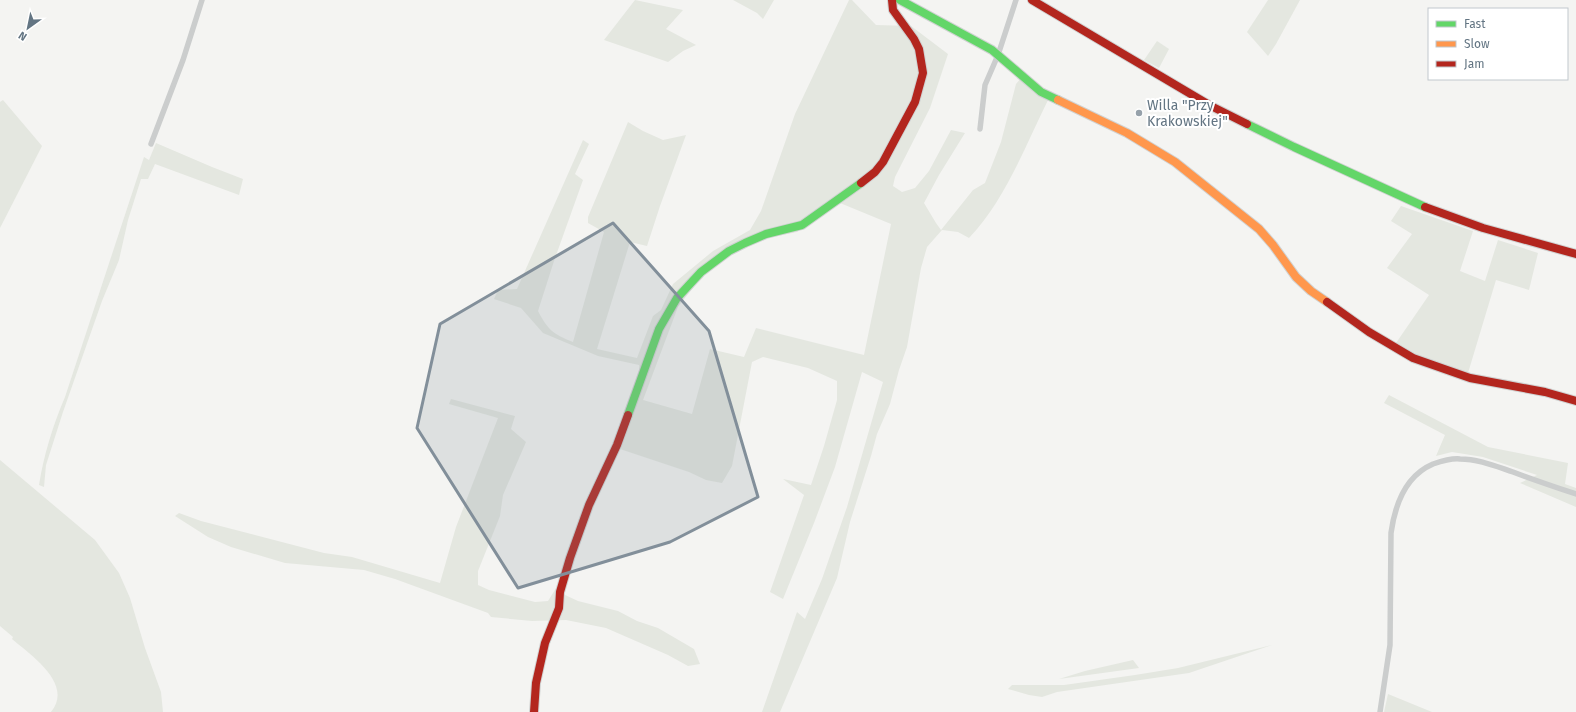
<svg xmlns="http://www.w3.org/2000/svg" width="1576" height="712" font-family="'Fira Sans',sans-serif">
  <style>
    .green { fill: #e4e7e0; fill-rule: evenodd }
    .lines { fill: none; stroke-linecap: round; stroke-linejoin: round }
    .fast-casing { stroke: #d0d2d2; stroke-width: 10 }
    .slow-casing { stroke: #d0d2d2; stroke-width: 10 }
    .jam-casing { stroke: #d0d2d2; stroke-width: 10 }
    .street { stroke: #cbcdcd; stroke-width: 5.5 }
    .fast { stroke: #63d668; stroke-width: 8 }
    .slow { stroke: #ff974d; stroke-width: 8 }
    .jam { stroke: #b3261e; stroke-width: 8 }
    .marked { fill: #828f9a; fill-opacity: 0.2; stroke: #828f9a; stroke-width: 3; stroke-linejoin: round }
    .poi-dot { fill: #96a1aa; stroke: #fff; stroke-width: 1.5 }
    .labels { text-anchor: middle; stroke-width: 4; stroke-linejoin: round; paint-order: stroke }
    .poi-label { font-size: 14px; fill: #637583; stroke: #fff; text-anchor: start }
  </style>
  <rect width="100%" height="100%" fill="#f4f4f2"/>
  <g class="green">
    <path d="M 635,0 L 683,10 L 666,29 L 696,45 L 683,51 L 668,62 L 604,40 Z"/>
    <path d="M 733,0 L 774,0 L 763,19 L 757,13 Z"/>
    <path d="M 849,0 L 852,0 L 876,25 L 911,26 L 948,54 L 930,108 L 895,177 L 893,186 L 902,192 L 915,188 L 929,171 L 951,130 L 965,133 L 939,175 L 924,203 L 936,223 L 941,230 L 973,190 L 985,183 L 1001,142 L 1016,84 L 1021,78 L 1049,98 C 1025,146 1006,199 969,238 L 958,232 L 942,230 L 927,247 L 921,268 L 907,347 L 899,370 L 890,404 L 877,434 L 871,456 L 850,522 L 837,578 L 780,712 L 762,712 L 797,612 L 805,619 L 822,579 L 847,507 L 883,382 L 862,372 L 835,467 L 814,523 L 783,599 L 770,592 L 804,495 L 783,479 L 811,485 L 824,446 L 837,400 L 837,381 L 808,368 L 763,357 L 752,362 L 732,466 L 722,483 L 706,480 L 689,472 L 620,449 L 614,445 L 640,373 L 639,365 L 598,356 L 543,333 L 521,308 L 494,299 L 498,290 L 517,289 L 583,140 L 589,144 L 575,174 L 583,180 L 554,261 L 538,311 C 548,330 553,334 573,342 L 604,232 L 588,223 L 588,217 L 628,122 L 643,131 L 663,140 L 686,135 L 660,206 L 647,246 L 630,242 L 597,349 L 637,358 L 653,316 L 661,310 L 673,284 L 713,251 L 750,230 L 761,211 L 795,114 ZM 840,203 L 891,224 L 864,355 L 756,328 L 744,357 L 710,349 L 692,414 L 643,400 L 678,307 L 705,272 L 725,258 L 758,240 L 797,232 Z"/>
    <path d="M 1268,0 L 1300,0 L 1276,44 L 1268,56 L 1247,32 Z"/>
    <path d="M 1157,41 L 1169,49 L 1159,68 L 1144,60 Z"/>
    <path d="M 3,100 L 42,146 L 0,228 L 0,102 Z"/>
    <path d="M 156,143 L 212,167 L 243,179 L 239,195 L 155,164 L 148,179 L 141,179 L 128,220 L 119,260 L 102,301 L 63,412 L 46,465 L 44,487 L 39,485 C 44,454 53,425 65,397 L 144,157 L 149,160 Z"/>
    <path d="M 1401,206 L 1473,231 L 1460,271 L 1485,281 L 1498,240 L 1538,253 L 1529,290 L 1496,280 L 1468,373 L 1415,355 L 1396,343 L 1429,295 L 1387,268 L 1412,234 L 1391,221 Z"/>
    <path d="M 1389,395 L 1488,447 L 1568,463 L 1565,484 L 1576,488 L 1576,507 L 1520,483 L 1537,475 L 1483,457 L 1452,452 L 1436,456 L 1445,435 L 1384,403 Z"/>
    <path d="M 451,399 L 515,416 L 511,429 L 526,442 L 503,495 L 500,516 L 478,571 L 478,585 L 489,590 L 535,602 L 548,601 L 558,585 L 565,595 L 578,601 L 618,611 L 637,621 L 658,628 L 694,649 L 700,664 L 688,666 L 668,655 L 606,628 L 566,620 L 532,621 L 491,617 L 488,613 L 395,579 L 364,570 L 285,563 L 231,547 L 208,537 L 175,516 L 179,513 L 201,521 L 324,553 L 352,557 L 440,583 L 456,527 L 498,418 L 449,404 Z"/>
    <path d="M 0,460 L 95,540 L 119,573 L 130,598 L 145,648 L 161,692 L 163,712 L 51,712 C 74,684 31,655 12,639 L 13,637 L 0,626 Z"/>
    <path d="M 1272,645 L 1189,673 L 1057,692 L 1042,697 L 1029,695 L 1008,689 L 1012,685 L 1064,685 L 1135,675 L 1178,668 Z"/>
    <path d="M 1133,660 L 1139,668 L 1059,679 L 1085,671 Z"/>
    <path d="M 1388,694 L 1432,712 L 1384,712 Z"/>
  </g>
  <g class="lines">
    <defs>
      <g id="fast">
        <path d="M 900,0 L 992,50 L 1041,92 L 1058,100"/>
        <path d="M 1247,124 L 1294,147 L 1425,207"/>
        <path d="M 628,415 L 659,329 L 677,298 L 701,272 L 729,251 L 745,243 L 766,234 L 802,225 L 861,183"/>
      </g>
      <path id="slow" d="M 1058,100 L 1127,133 L 1175,162 L 1259,229 L 1273,245 L 1296,277 L 1311,291 L 1327,302"/>
      <g id="jam">
        <path d="M 1032,0 L 1211,106 L 1247,124"/>
        <path d="M 861,183 L 875,172 L 883,162 L 915,102 L 923,73 L 919,49 L 914,39 L 893,10 L 892,0"/>
        <path d="M 1425,207 L 1483,228 L 1576,254"/>
        <path d="M 1327,302 L 1369,332 L 1413,358 L 1470,378 L 1545,392 L 1576,401"/>
        <path d="M 534,712 L 536,683 L 545,643 L 559,608 L 560,592 L 570,558 L 589,505 L 617,445 L 628,415"/>
      </g>
    </defs>
    <use href="#fast" class="fast-casing"/>
    <use href="#slow" class="slow-casing"/>
    <use href="#jam" class="jam-casing"/>
    <g class="street">
      <path d="M 980,129 L 985,85 L 998,55 L 1016,0"/>
      <path d="M 151,144 L 183,60 L 202,0"/>
      <path d="M 1380,712 L 1390,645 L 1391,533 C 1395,504 1405,476 1433,464 C 1442,461 1451,458 1460,459 C 1478,459 1495,466 1513,472 C 1534,480 1555,487 1576,494"/>
    </g>
    <use href="#fast" class="fast"/>
    <use href="#slow" class="slow"/>
    <use href="#jam" class="jam"/>
  </g>
  <path class="marked" d="M 613,223 L 709,331 L 758,497 L 670,542 L 518,588 L 417,428 L 440,324 Z"/>
  <circle class="poi-dot" cx="1139" cy="113" r="4"/>
  <g class="labels">
    <g class="poi-label">
      <text x="1147" y="110">Willa "Przy<tspan x="1147" dy="16">Krakowskiej"</tspan></text>
    </g>
  </g>
  <rect x="1428" y="8" width="140" height="72" fill="#ffffff" stroke="#c1c8cd"/>
  <rect x="1436" y="21" width="20" height="6" fill="#63d668" stroke="#c1c8cd"/>
  <text x="1464" y="28" font-size="12" fill="#637583">Fast</text>
  <rect x="1436" y="41" width="20" height="6" fill="#ff974d" stroke="#c1c8cd"/>
  <text x="1464" y="48" font-size="12" fill="#637583">Slow</text>
  <rect x="1436" y="61" width="20" height="6" fill="#b3261e" stroke="#c1c8cd"/>
  <text x="1464" y="68" font-size="12" fill="#637583">Jam</text>
  <g transform="translate(28 28) rotate(213)" stroke="#ffffff" stroke-width="3" paint-order="stroke">
  <path d="M0-3L7 15L0 10L-7 15Z" fill="#637583"/>
  <text y="-6" font-size="11" font-weight="bold" text-anchor="middle" fill="#637583">N</text>
  </g>
</svg>
